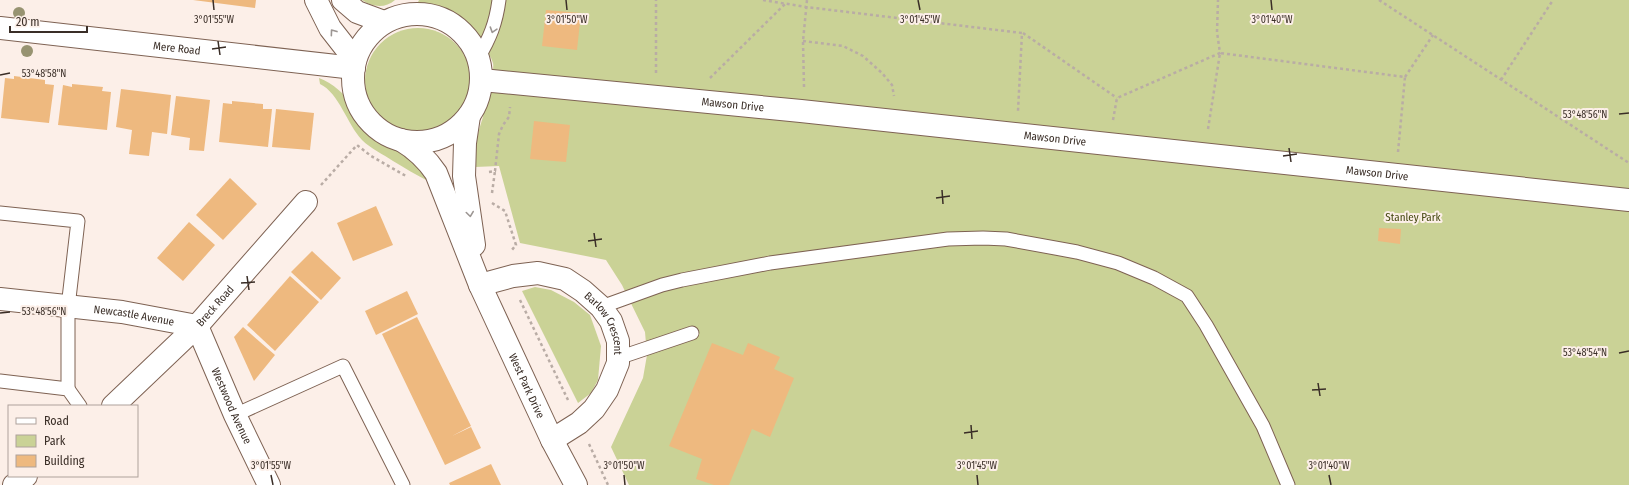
<svg xmlns="http://www.w3.org/2000/svg" width="1629" height="485" font-family="'Fira Sans Condensed',sans-serif">
  <style>
    .green { fill: #cad296 }
    .building { fill: #eeb97f }
    .lines { fill: none; stroke-linecap: round; stroke-linejoin: round }
    .service-casing { stroke: #7e6253; stroke-width: 15 }
    .minor-casing { stroke: #7e6253; stroke-width: 24 }
    .tertiary-casing { stroke: #7e6253; stroke-width: 24 }
    .path { stroke: #b9aca5; stroke-width: 2.5; stroke-dasharray: 3 3; stroke-linecap: butt }
    .service { stroke: #fff; stroke-width: 13 }
    .minor { stroke: #fff; stroke-width: 22 }
    .tertiary { stroke: #fff; stroke-width: 22 }
    .tree { fill: #979371 }
    .oneway { stroke: #9c9693 }
    .ticks { fill: none; stroke: #3a2e27; stroke-width: 1.5 }
    .labels { text-anchor: middle; stroke-width: 4; stroke-linejoin: round; paint-order: stroke }
    .street-label { font-size: 11px; fill: #3a2e27; stroke: #fcefe8 }
    .park-label { font-size: 11px; fill: #444810; stroke: #fcefe8 }
    .ticks-label { font-size: 10px; text-anchor: middle; fill: #3a2e27; stroke: #fcefe8; stroke-width: 4; stroke-linejoin: round; paint-order: stroke }
  </style>
  <rect width="100%" height="100%" fill="#fcefe8"/>
  <g class="green">
    <path d="M 362,0 L 395,0 C 385,9 372,7 362,0 Z"/>
    <path d="M 419,0 L 1629,0 L 1629,485 L 629,485 L 611,447 L 643,378 L 647,355 L 645,332 L 622,285 L 606,260 L 520,243 L 499,166 L 475,167 C 474,148 477,135 483,117 C 485,107 495,71 493,63 C 486,37 440,16 418,2 Z"/>
    <circle cx="418" cy="81" r="53"/>
    <path d="M 319,78 C 333,83 346,95 353,107 C 357,114 361,122 366,128 C 384,147 419,155 428,181 C 416,175 405,168 393,161 C 383,154 371,149 362,140 C 347,124 339,93 320,84 Z"/>
    <path d="M 535,287 L 551,290 L 574,302 L 590,315 L 601,346 L 598,380 L 591,393 L 578,403 L 522,291 Z"/>
  </g>
  <g class="building">
    <path d="M 193,0 L 256,0 L 255,8 Z"/>
    <path d="M 546,10 L 581,13 L 577,50 L 542,46 Z"/>
    <path d="M 14,76 L 45,80 L 45,84 L 54,85 L 49,123 L 1,118 L 5,78 L 14,79 Z"/>
    <path d="M 72,84 L 103,87 L 102,91 L 111,92 L 107,130 L 58,125 L 63,85 L 72,87 Z"/>
    <path d="M 121,89 L 171,95 L 167,134 L 152,132 L 149,156 L 129,154 L 132,130 L 116,127 Z"/>
    <path d="M 176,96 L 210,100 L 204,151 L 189,150 L 190,138 L 171,135 Z"/>
    <path d="M 232,101 L 263,104 L 263,109 L 272,109 L 268,147 L 219,142 L 223,103 L 232,104 Z"/>
    <path d="M 276,109 L 314,113 L 310,150 L 272,147 Z"/>
    <path d="M 534,121 L 570,125 L 566,162 L 530,159 Z"/>
    <path d="M 230,178 L 257,204 L 223,240 L 196,215 Z"/>
    <path d="M 376,206 L 393,245 L 353,261 L 337,223 Z"/>
    <path d="M 189,222 L 215,245 L 183,281 L 157,258 Z"/>
    <path d="M 1379,228 L 1401,229 L 1400,244 L 1378,241 Z"/>
    <path d="M 312,251 L 341,278 L 321,300 L 291,272 Z"/>
    <path d="M 290,276 L 319,302 L 275,351 L 247,325 Z"/>
    <path d="M 407,291 L 418,314 L 376,335 L 365,311 Z"/>
    <path d="M 417,317 L 471,426 L 452,436 L 471,427 L 481,448 L 445,465 L 382,334 Z"/>
    <path d="M 243,327 L 275,355 L 254,381 L 234,337 Z"/>
    <path d="M 712,343 L 743,355 L 748,343 L 780,357 L 774,369 L 794,378 L 770,437 L 752,429 L 729,485 L 714,485 L 696,479 L 702,459 L 669,446 Z"/>
    <path d="M 491,464 L 501,485 L 450,485 L 449,483 Z"/>
  </g>
  <g class="lines">
    <defs>
      <g id="service">
        <path d="M 478,58 C 490,38 496,23 499,0"/>
        <path d="M 0,213 L 78,221 L 68,307 L 68,389"/>
        <path d="M 601,307 L 662,285 L 682,280 L 770,263 L 948,239 L 983,238 L 1006,239 L 1077,252 L 1118,263 L 1154,278 L 1187,296 L 1206,325 L 1263,426 L 1288,485"/>
        <path d="M 618,358 L 692,333"/>
        <path d="M 0,381 L 68,389 L 80,406"/>
        <path d="M 235,415 L 343,366 L 403,485"/>
      </g>
      <g id="minor">
        <path id="s1" d="M 0,28 L 354,68"/>
        <path id="s2" d="M 482,80 L 801,111 L 1629,200"/>
        <path id="s3" d="M 480,285 L 513,276 L 538,273 L 565,279 L 583,291 L 601,307 L 611,321 L 618,341 L 618,363 L 607,390 L 594,409 L 579,423 L 552,440"/>
        <path id="s4" d="M 0,299 L 122,312 L 197,326"/>
        <path id="s5" d="M 197,326 L 235,415 L 269,485"/>
        <path id="s6" d="M 113,406 L 197,326 L 306,202"/>
        <path d="M 14,485 L 26,476"/>
      </g>
      <g id="tertiary">
        <path d="M 316,0 L 330,28 L 355,60"/>
        <path d="M 343,0 L 357,12 L 384,22"/>
        <circle cx="417" cy="78" r="64"/>
        <path d="M 469,116 L 465,143 L 464,176 L 474,245"/>
        <path id="s7" d="M 401,140 C 416,149 426,158 436,173 L 480,285 L 552,440 L 576,485"/>
      </g>
    </defs>
    <use href="#service" class="service-casing"/>
    <use href="#minor" class="minor-casing"/>
    <use href="#tertiary" class="tertiary-casing"/>
    <g class="path">
      <path d="M 763,0 L 806,7 L 1022,33 L 1018,111"/>
      <path d="M 1379,0 L 1629,163"/>
      <path d="M 1023,33 L 1117,98"/>
      <path d="M 803,41 L 843,46 L 863,56 L 882,73 L 892,85 L 894,96"/>
      <path d="M 656,73 L 656,0"/>
      <path d="M 1405,77 L 1433,35"/>
      <path d="M 710,78 L 785,4"/>
      <path d="M 1501,80 L 1553,0"/>
      <path d="M 804,87 L 803,41 L 807,0"/>
      <path d="M 1113,120 L 1117,98 L 1220,53 L 1217,32 L 1218,0"/>
      <path d="M 1208,129 L 1220,53 L 1405,77 L 1398,152"/>
      <path d="M 489,172 L 495,171 L 499,134 L 503,125 L 509,117 L 510,107"/>
      <path d="M 321,185 L 357,145 L 371,156 L 406,176"/>
      <path d="M 492,193 L 495,171"/>
      <path d="M 492,203 L 505,211 L 516,245 L 511,251"/>
      <path d="M 520,300 L 568,400"/>
      <path d="M 589,444 L 608,485"/>
    </g>
    <use href="#service" class="service"/>
    <use href="#minor" class="minor"/>
    <use href="#tertiary" class="tertiary"/>
  </g>
  <g class="tree">
    <circle cx="19" cy="13" r="6"/>
    <circle cx="27" cy="51" r="6"/>
  </g>
  <defs><path id="oneway-chevron" d="M-2-3.5L2.5 0L-2 3.5" fill="none" stroke-width="1.6" stroke-linecap="round" stroke-linejoin="round"/></defs>
  <g class="oneway">
    <use href="#oneway-chevron" transform="translate(493 30) rotate(108)"/>
    <use href="#oneway-chevron" transform="translate(333 32) rotate(-126)"/>
    <use href="#oneway-chevron" transform="translate(470 214) rotate(82)"/>
  </g>
  <path class="ticks" d="M 213,0 L 214,10M 566,0 L 567,10M 918,0 L 920,10M 1271,0 L 1272,10M 218,41 L 220,55M 212,49 L 226,47M 0,75 L 10,73M 1619,114 L 1629,113M 1289,148 L 1291,162M 1283,156 L 1297,154M 942,190 L 943,204M 936,198 L 950,196M 594,233 L 596,247M 588,241 L 602,239M 247,276 L 249,290M 241,283 L 255,282M 0,313 L 10,312M 1619,353 L 1629,351M 1318,383 L 1320,396M 1312,390 L 1326,389M 971,425 L 972,439M 964,433 L 978,431M 271,475 L 273,485M 624,475 L 625,485M 977,475 L 978,485M 1329,475 L 1331,485"/>
  <g class="labels">
    <g class="street-label">
      <text dy="4" stroke="none"><textPath href="#s1" startOffset="178">Mere Road</textPath></text>
      <text dy="4" stroke="none"><textPath href="#s2" startOffset="252">Mawson Drive</textPath></text>
      <text dy="4" stroke="none"><textPath href="#s2" startOffset="576">Mawson Drive</textPath></text>
      <text dy="4" stroke="none"><textPath href="#s2" startOffset="900">Mawson Drive</textPath></text>
      <text dy="4" stroke="none"><textPath href="#s6" startOffset="143">Breck Road</textPath></text>
      <text dy="4" stroke="none"><textPath href="#s4" startOffset="135">Newcastle Avenue</textPath></text>
      <text dy="4" stroke="none"><textPath href="#s3" startOffset="149">Barlow Crescent</textPath></text>
      <text dy="4" stroke="none"><textPath href="#s7" startOffset="280">West Park Drive</textPath></text>
      <text dy="4" stroke="none"><textPath href="#s5" startOffset="87">Westwood Avenue</textPath></text>
    </g>
    <g class="park-label">
      <text x="1413" y="221">Stanley Park</text>
    </g>
  </g>
  <g class="ticks-label">
    <text x="214" y="23">3°01'55"W</text>
    <text x="567" y="23">3°01'50"W</text>
    <text x="920" y="23">3°01'45"W</text>
    <text x="1272" y="23">3°01'40"W</text>
    <text x="44" y="77">53°48'58"N</text>
    <text x="1585" y="118">53°48'56"N</text>
    <text x="44" y="315">53°48'56"N</text>
    <text x="1585" y="356">53°48'54"N</text>
    <text x="271" y="469">3°01'55"W</text>
    <text x="624" y="469">3°01'50"W</text>
    <text x="977" y="469">3°01'45"W</text>
    <text x="1329" y="469">3°01'40"W</text>
  </g>
  <rect x="8" y="405" width="130" height="72" fill="#fcefe8" stroke="#aea29b"/>
  <rect x="16" y="418" width="20" height="6" fill="#ffffff" stroke="#aea29b"/>
  <text x="44" y="425" font-size="12" fill="#3a2e27">Road</text>
  <rect x="16" y="435" width="20" height="12" fill="#cad296" stroke="#aea29b"/>
  <text x="44" y="445" font-size="12" fill="#3a2e27">Park</text>
  <rect x="16" y="455" width="20" height="12" fill="#eeb97f" stroke="#aea29b"/>
  <text x="44" y="465" font-size="12" fill="#3a2e27">Building</text>
  <path d="M10 26v6h77v-6" fill="none" stroke="#3a2e27" stroke-width="2"/>
  <text x="16" y="26" font-size="12" fill="#3a2e27" stroke="#fcefe8" stroke-width="3" paint-order="stroke">20 m</text>
</svg>
